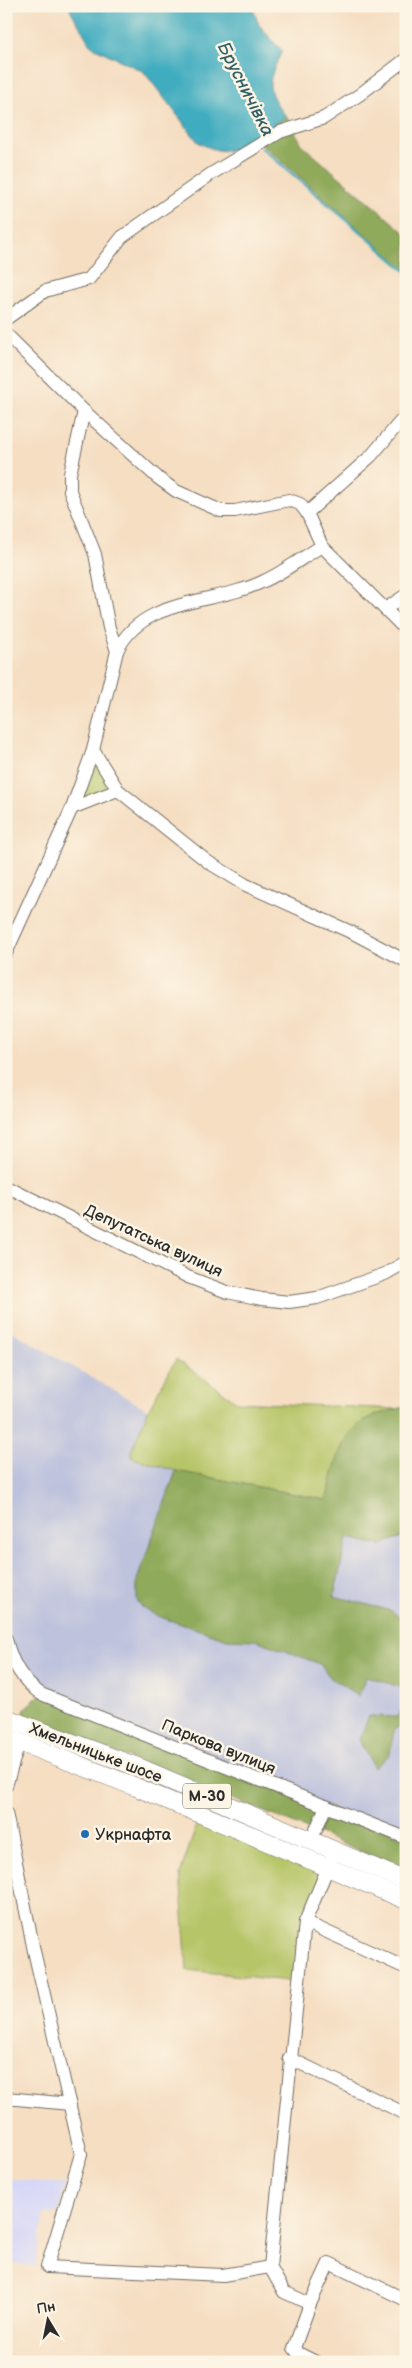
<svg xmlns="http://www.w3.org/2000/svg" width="412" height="2368" font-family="'Balsamiq Sans',sans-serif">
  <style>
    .built { fill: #d6d7f8 }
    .industrial { fill: #bec2dd }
    .green { fill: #b6c568; stroke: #70784a }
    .forest { fill: #90aa5c; stroke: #5e6a44 }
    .water { fill: #40acbf; stroke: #366c75 }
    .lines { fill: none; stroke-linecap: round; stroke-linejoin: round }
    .stream { stroke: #40acbf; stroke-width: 2.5 }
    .minor-casing { stroke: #726a60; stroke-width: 14 }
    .highway-casing { stroke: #726a60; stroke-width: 19 }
    .minor { stroke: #fff; stroke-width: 12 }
    .highway { stroke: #fff; stroke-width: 18 }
    .poi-dot { fill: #1f6fb2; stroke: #fcf5e5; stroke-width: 2 }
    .labels { text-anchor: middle; stroke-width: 5; stroke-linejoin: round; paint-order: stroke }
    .shield { fill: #fcf5e5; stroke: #6a6863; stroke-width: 1 }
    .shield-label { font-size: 15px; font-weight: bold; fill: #2b2b2b }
    .street-label { font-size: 16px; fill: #2b2b2b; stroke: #fcf5e5 }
    .poi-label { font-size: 16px; fill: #2b2b2b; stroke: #fcf5e5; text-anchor: start }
    .water-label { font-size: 18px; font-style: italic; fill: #335f66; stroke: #fcf5e5 }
  </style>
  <rect width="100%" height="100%" fill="#fcf5e5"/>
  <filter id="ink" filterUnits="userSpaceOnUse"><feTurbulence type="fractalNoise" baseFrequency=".02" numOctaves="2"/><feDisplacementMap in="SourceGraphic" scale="10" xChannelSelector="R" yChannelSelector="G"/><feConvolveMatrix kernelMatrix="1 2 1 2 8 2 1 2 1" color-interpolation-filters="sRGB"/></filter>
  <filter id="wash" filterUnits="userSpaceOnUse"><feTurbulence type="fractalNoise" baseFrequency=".0096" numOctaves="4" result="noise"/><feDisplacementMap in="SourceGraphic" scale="20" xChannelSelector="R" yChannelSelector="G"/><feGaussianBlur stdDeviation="1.12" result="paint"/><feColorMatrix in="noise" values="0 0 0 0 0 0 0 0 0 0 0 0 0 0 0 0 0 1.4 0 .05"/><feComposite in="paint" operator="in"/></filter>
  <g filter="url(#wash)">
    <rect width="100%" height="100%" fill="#f5dec2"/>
    <path class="built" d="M 6,2179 L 66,2184 L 58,2213 L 44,2214 L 35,2266 L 6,2263 Z"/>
    <path class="industrial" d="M 6,1328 L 148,1410 L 131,1452 L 136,1459 L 176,1471 L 137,1580 L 227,1639 L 256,1640 L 306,1658 L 333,1596 L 347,1538 L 381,1545 L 406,1535 L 406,1838 L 41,1694 L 9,1652 L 6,1667 Z"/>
    <g class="green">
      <path d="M 93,750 L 118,790 L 72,808 Z"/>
      <path d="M 176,1359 L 237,1402 L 400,1409 L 406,1406 L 326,1500 L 176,1471 L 136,1459 L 132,1457 L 131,1452 L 148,1410 Z"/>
      <path d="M 199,1818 L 326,1871 L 305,1922 L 297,1982 L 187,1970 L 180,1874 Z"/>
    </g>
    <g class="forest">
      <path d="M 286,116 L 303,146 L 406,234 L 406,270 L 255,138 Z"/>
      <path d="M 406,1406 L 406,1535 L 381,1545 L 347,1538 L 334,1596 L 392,1611 L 406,1623 L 406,1689 L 366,1676 L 359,1696 L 329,1677 L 320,1664 L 256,1640 L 227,1639 L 157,1616 L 142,1607 L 137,1600 L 137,1580 L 176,1471 L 326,1500 C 336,1469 337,1434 369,1418 C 381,1412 394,1411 406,1406 Z"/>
      <path d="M 41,1694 L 406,1838 L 406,1871 L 315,1832 L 24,1716 L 25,1708 Z"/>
      <path d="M 406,1699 L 406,1722 L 394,1730 L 390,1754 L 374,1768 L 359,1740 L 369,1716 L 398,1717 Z"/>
    </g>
    <path class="water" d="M 68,6 L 252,6 L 259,25 L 282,51 C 268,82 263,88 286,116 C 256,137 236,165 198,142 L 144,72 L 91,46 Z"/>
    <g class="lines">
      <path class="stream" d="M 262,148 L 406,271"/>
    </g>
  </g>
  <g filter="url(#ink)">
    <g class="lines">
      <defs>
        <g id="minor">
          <path d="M 404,6 L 406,11"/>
          <path d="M 6,319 L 45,291 L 89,279 L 122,237 L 211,174 L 280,132 L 324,118 L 359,95 L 406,59"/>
          <path d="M 6,334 L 84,411 L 158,478 L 176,491 L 221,511 L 235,511 L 289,500 L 300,504 L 307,513 L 322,546 L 406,630"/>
          <path d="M 84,411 L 70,474 L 70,491 L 95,554 L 109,628 L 117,651"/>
          <path d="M 307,513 L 371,456 L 406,415"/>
          <path d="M 385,609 L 406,595"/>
          <path d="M 93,750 L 118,790 L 208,862 L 246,885 L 353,933 L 406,961"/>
          <path d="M 72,808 L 118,790"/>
          <path d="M 6,953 L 72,808 L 93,750 L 117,651 C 143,596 216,605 264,581 C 284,572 303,557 322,546"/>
          <path d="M 6,1186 L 188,1277 L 227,1292 L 262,1299 L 289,1302 L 317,1298 L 385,1274 L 406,1262"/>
          <path d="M 6,1639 C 11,1661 22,1681 41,1694 L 406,1838"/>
          <path d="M 6,1786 L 19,1742"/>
          <path d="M 6,1813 L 34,1951 L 81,2154 L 47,2267 L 223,2275 L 270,2267"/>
          <path d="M 311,1841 L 326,1806"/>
          <path d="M 305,1922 L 406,1968"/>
          <path d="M 289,2058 L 406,2114"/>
          <path d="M 6,2098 L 70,2104"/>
          <path d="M 270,2267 L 305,1922 L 331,1860"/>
          <path d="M 270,2267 L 284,2292 L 310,2304 L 329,2263 L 406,2300"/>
          <path d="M 310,2304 L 294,2348 L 298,2353 L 316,2362"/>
        </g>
        <g id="highway">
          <path d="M 6,1718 L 143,1769 L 406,1881"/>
          <path d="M 6,1737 L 136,1787 L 406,1900"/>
        </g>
      </defs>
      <use href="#minor" class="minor-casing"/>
      <use href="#highway" class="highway-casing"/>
      <use href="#minor" class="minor"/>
      <use href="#highway" class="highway"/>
    </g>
  </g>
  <circle class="poi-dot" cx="85" cy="1834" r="5"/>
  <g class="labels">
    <rect class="shield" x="183" y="1783.5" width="48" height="25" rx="4"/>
    <g class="shield-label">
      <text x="207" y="1801">М-30</text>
    </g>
    <g class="street-label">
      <text transform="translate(154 1240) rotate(25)" y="6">Депутатська вулиця</text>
      <text transform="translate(219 1746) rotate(22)" y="6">Паркова вулиця</text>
      <text transform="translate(96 1752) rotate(21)" y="6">Хмельницьке шосе</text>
    </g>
    <g class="poi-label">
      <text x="95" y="1840">Укрнафта</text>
    </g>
    <g class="water-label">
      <text transform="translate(246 89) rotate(63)" y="6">Брусничівка</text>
    </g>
  </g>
  <rect width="412" height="2368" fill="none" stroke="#fcf5e5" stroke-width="25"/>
  <g transform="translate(48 2320) rotate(350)" stroke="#fcf5e5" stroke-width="4" paint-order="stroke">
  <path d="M0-4L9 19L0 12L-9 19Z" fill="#2b2b2b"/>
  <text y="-8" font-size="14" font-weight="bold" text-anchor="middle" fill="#2b2b2b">Пн</text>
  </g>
</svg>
